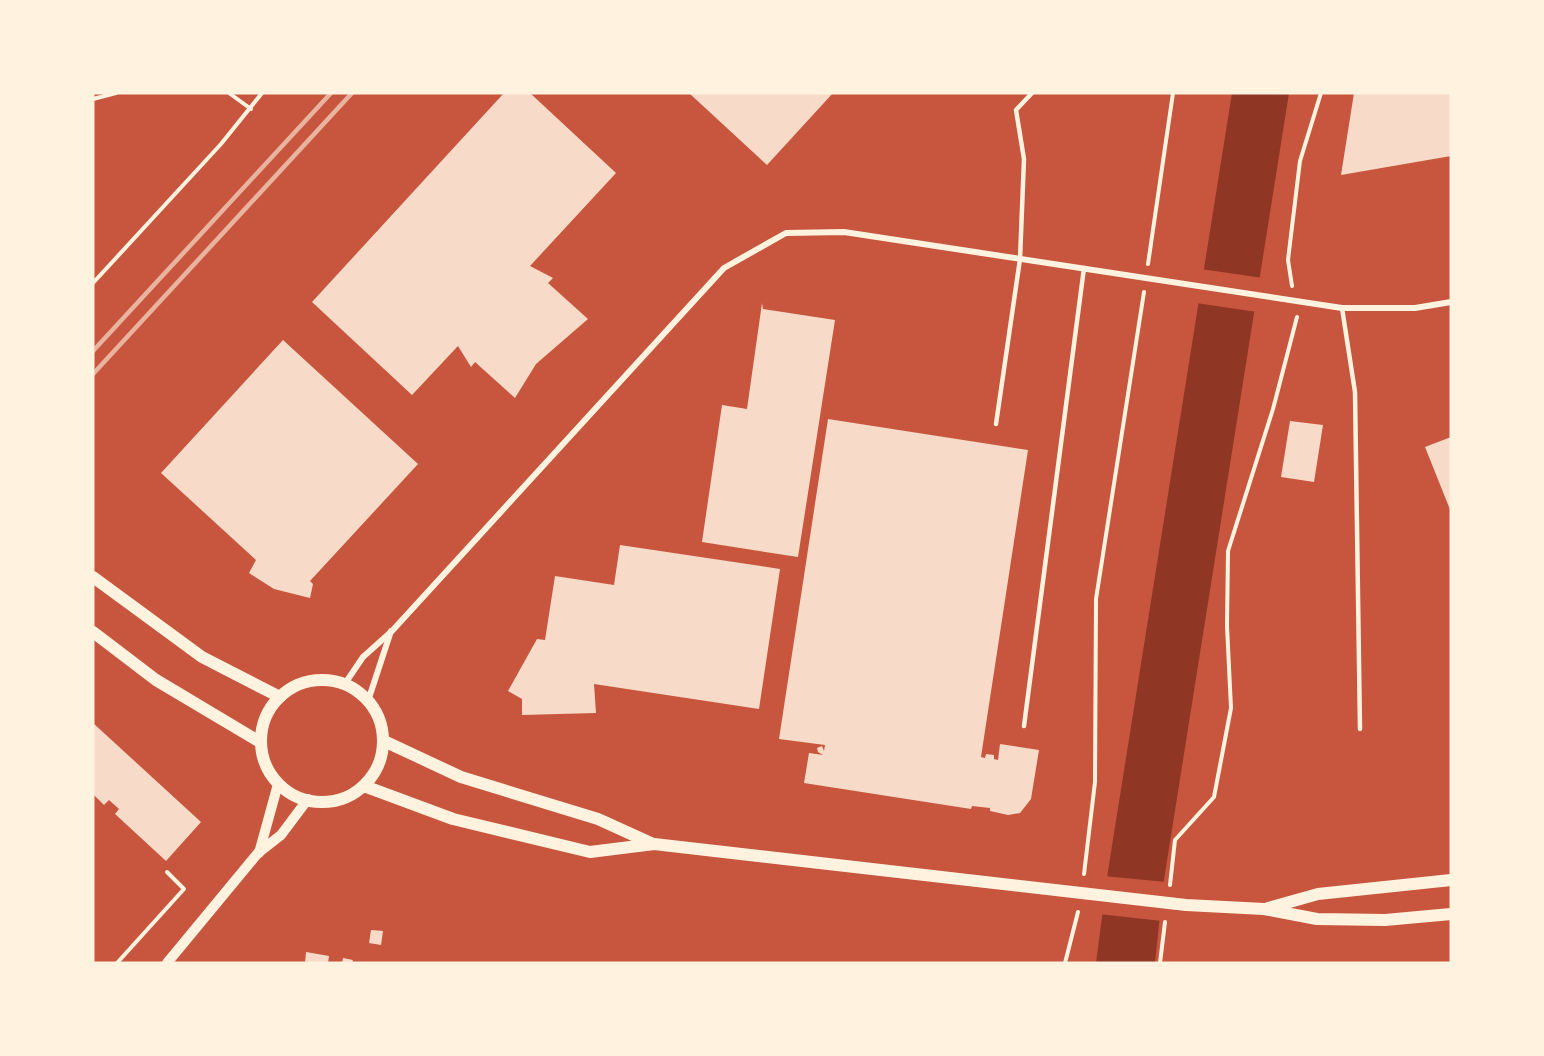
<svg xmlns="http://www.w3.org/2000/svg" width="1544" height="1056" font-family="Arial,sans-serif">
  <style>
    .water { fill: #8f3625 }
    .pier { fill: #c8553d }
    .building { fill: #f7dbc8 }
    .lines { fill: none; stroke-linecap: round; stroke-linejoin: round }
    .path { stroke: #fff3e0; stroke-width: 4 }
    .service { stroke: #fff3e0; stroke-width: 4.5 }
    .minor { stroke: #fff3e0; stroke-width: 6 }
    .tertiary { stroke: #fff3e0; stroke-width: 10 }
    .secondary { stroke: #fff3e0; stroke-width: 12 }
    .rail { stroke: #e9b49f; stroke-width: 4.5 }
  </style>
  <rect width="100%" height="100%" fill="#c8553d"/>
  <path class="water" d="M 1232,93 L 1289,93 L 1163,886 L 1155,963 L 1096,963 L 1108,871 Z"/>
  <g class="pier">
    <path d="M 1201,269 L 1263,278 L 1257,312 L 1196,303 Z"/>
    <path d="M 1104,876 L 1166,882 L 1162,921 L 1099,914 Z"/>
  </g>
  <g class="building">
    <path d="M 504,93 L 530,93 L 616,173 L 530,266 L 553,278 L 548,283 L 588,319 L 536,364 L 515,398 L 475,362 L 471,367 L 458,346 L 412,395 L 312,302 Z"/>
    <path d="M 689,93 L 833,93 L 767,165 Z"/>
    <path d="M 1354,93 L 1451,93 L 1451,156 L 1341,175 Z"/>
    <path d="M 762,303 L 763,309 L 835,320 L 798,557 L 702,542 L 722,405 L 747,409 Z"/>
    <path d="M 283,340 L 418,464 L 310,581 L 313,584 L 310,598 L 274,589 L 249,573 L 256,560 L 161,473 Z"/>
    <path d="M 828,419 L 1028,450 L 981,757 L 985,758 L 986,754 L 994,755 L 994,759 L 998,760 L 1000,744 L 1039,750 L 1031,799 L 1020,813 L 1008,815 L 990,811 L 990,808 L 972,806 L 971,809 L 804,783 L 809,753 L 823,755 L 818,752 L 817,748 L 822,746 L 824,751 L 825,745 L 779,739 Z"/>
    <path d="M 1290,421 L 1323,425 L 1314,482 L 1281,477 Z"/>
    <path d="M 1451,437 L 1451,512 L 1425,447 Z"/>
    <path d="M 620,545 L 780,569 L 759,709 L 594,684 L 596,713 L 522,715 L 522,699 L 508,691 L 537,639 L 545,640 L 555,576 L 614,585 Z"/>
    <path d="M 93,723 L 201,822 L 166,861 L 115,814 L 119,809 L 109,800 L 104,805 L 93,794 Z"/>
    <path d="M 371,930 L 383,931 L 381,945 L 369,943 Z"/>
    <path d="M 306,952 L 329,956 L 328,963 L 305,963 Z"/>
    <path d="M 343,958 L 353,960 L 352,963 L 342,963 Z"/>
  </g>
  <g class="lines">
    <g class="path">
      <path d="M 229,93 L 251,109"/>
      <path d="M 93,99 L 116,93"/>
      <path d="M 1148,264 L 1173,93"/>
      <path d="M 93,283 L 221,144 L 262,93"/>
      <path d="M 1292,286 L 1288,260 L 1300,161 L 1321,93"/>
      <path d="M 1084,874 L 1095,782 L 1096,599 L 1144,292"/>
      <path d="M 1170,885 L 1175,840 L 1214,797 L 1231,708 L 1227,626 L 1228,551 L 1273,409 L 1297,317"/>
      <path d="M 117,963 L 184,889 L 167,872"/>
      <path d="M 1065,963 L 1078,912"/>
      <path d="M 1160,963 L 1165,922"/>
    </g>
    <g class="service">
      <path d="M 1342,308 L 1355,392 L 1360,729"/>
      <path d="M 996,424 L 1020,259 L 1024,159 L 1016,110 L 1032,93"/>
      <path d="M 1024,726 L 1084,268"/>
    </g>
    <g class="minor">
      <path d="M 344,685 L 363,657 L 392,631 L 724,268 L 786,233 L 844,232 L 1342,308 L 1415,308 L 1451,302"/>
      <path d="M 368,701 L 391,631"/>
    </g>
    <g class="tertiary">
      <path d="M 259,853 L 278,784"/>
      <path d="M 167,963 L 258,853 L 281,835 L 308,799"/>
    </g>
    <g class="secondary">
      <path d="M 93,577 L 202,657 L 280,697"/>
      <path d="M 93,632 L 156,680 L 260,742"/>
      <circle cx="322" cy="741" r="61"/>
      <path d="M 384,741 L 461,777 L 598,819 L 653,844"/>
      <path d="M 364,786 L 453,819 L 590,852 L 654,844 L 1186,905 L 1264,909 L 1317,919 L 1385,920 L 1451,914"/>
      <path d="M 1268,908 L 1318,894 L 1451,880"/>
    </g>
    <g class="rail">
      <path d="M 93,351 L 331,93"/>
      <path d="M 93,374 L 352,93"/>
    </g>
  </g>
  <rect width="1544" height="1056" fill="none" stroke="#fff3e0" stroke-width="189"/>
</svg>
